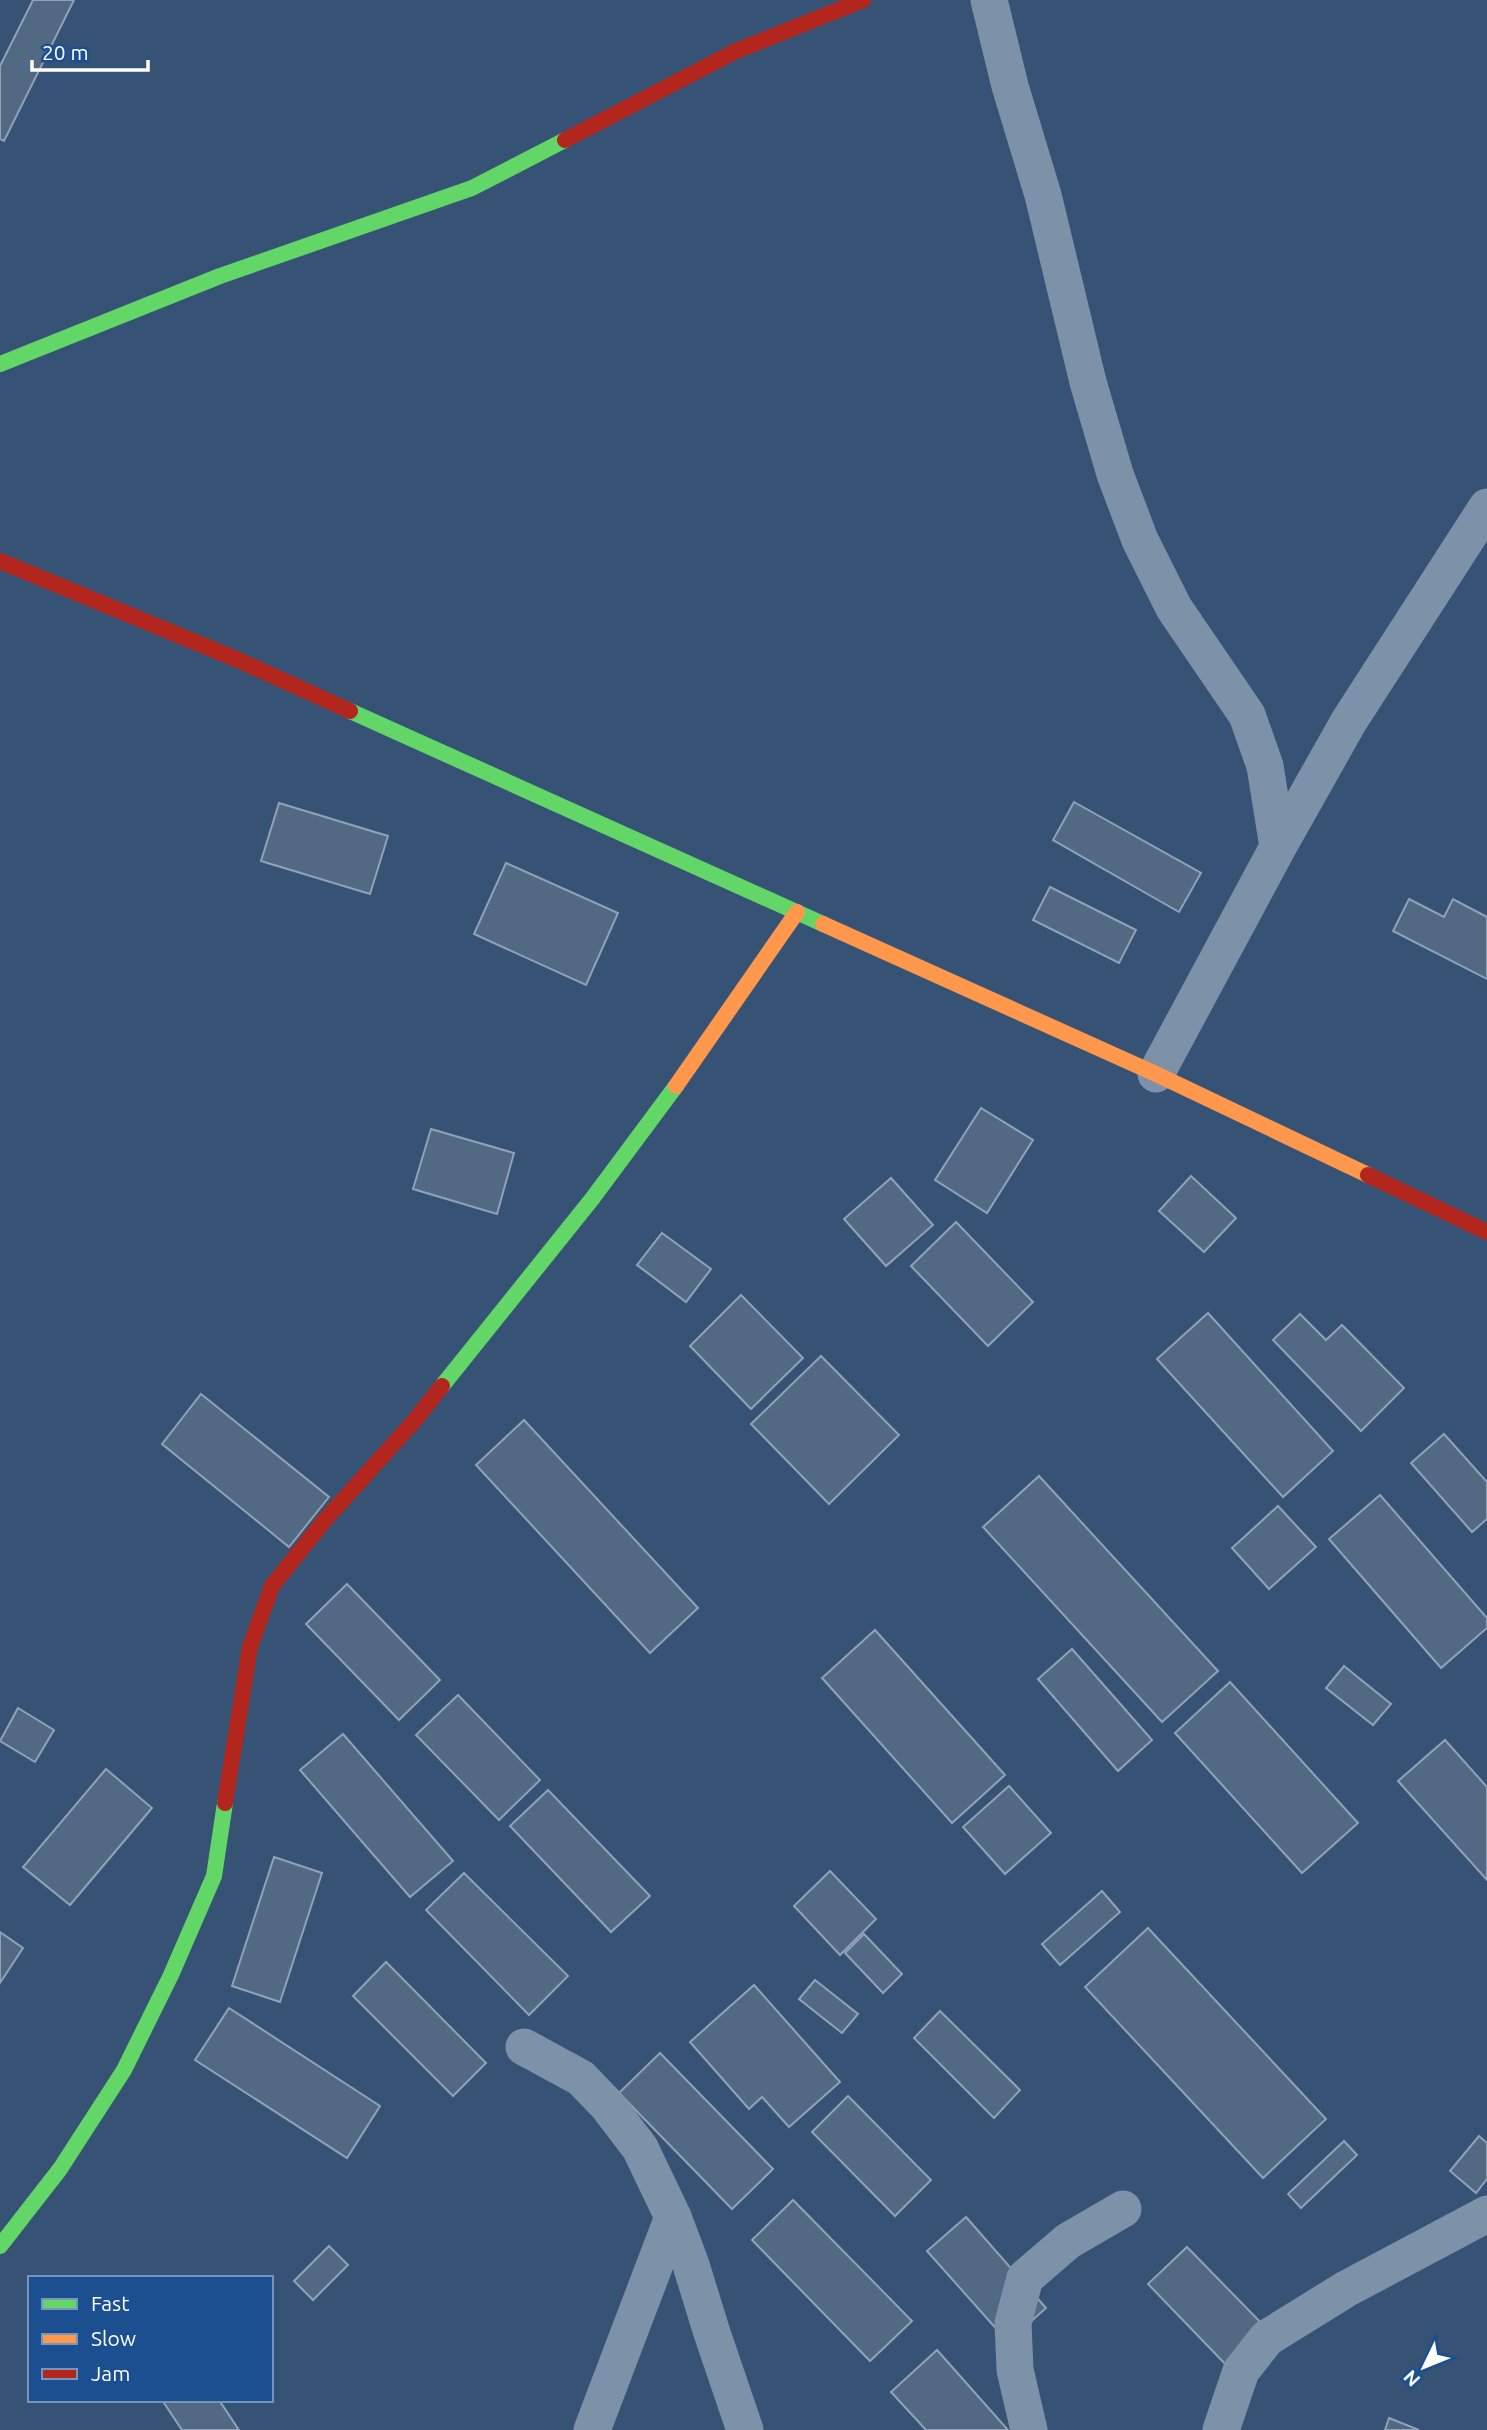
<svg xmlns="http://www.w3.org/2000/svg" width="1487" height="2430" font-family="Ubuntu,sans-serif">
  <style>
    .building { fill: #526984; stroke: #92a2b6; stroke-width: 2 }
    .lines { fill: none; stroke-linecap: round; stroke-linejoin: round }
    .street { stroke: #7d92a8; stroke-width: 37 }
    .fast { stroke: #63d668; stroke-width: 16 }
    .slow { stroke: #ff974d; stroke-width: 16 }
    .jam { stroke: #b3261e; stroke-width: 16 }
  </style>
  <rect width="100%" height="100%" fill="#365274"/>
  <g class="building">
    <path d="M 33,0 L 74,0 L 4,141 L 0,139 L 0,66 Z"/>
    <path d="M 1074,802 L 1201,873 L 1179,912 L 1053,840 Z"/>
    <path d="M 279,803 L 388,836 L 370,894 L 261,861 Z"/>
    <path d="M 506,863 L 618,913 L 586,985 L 474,934 Z"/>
    <path d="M 1050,887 L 1136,930 L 1119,963 L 1033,920 Z"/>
    <path d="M 1409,899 L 1444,917 L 1453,899 L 1487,917 L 1487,979 L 1393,931 Z"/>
    <path d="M 981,1108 L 1033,1140 L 987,1213 L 935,1180 Z"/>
    <path d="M 431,1129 L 514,1153 L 497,1214 L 413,1189 Z"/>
    <path d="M 1191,1176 L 1236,1218 L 1204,1252 L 1159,1211 Z"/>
    <path d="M 891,1178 L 933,1225 L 886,1266 L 844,1219 Z"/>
    <path d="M 956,1222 L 1033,1302 L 988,1346 L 911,1266 Z"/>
    <path d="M 662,1233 L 711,1269 L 686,1302 L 637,1265 Z"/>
    <path d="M 741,1295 L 803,1358 L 751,1409 L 690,1346 Z"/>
    <path d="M 1208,1313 L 1333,1451 L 1283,1497 L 1157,1359 Z"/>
    <path d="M 1300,1314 L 1326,1340 L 1342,1325 L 1404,1388 L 1361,1431 L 1273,1340 Z"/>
    <path d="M 821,1356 L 899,1435 L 829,1504 L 751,1424 Z"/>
    <path d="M 201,1394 L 329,1497 L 289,1547 L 162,1444 Z"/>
    <path d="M 524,1420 L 698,1608 L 650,1653 L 476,1465 Z"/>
    <path d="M 1444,1434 L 1487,1482 L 1487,1519 L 1472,1532 L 1411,1463 Z"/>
    <path d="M 1039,1476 L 1218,1671 L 1162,1722 L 983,1527 Z"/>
    <path d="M 1380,1495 L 1487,1618 L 1487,1628 L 1441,1668 L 1329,1539 Z"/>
    <path d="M 1278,1506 L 1316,1547 L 1269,1589 L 1232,1548 Z"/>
    <path d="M 347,1584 L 440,1680 L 399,1720 L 306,1624 Z"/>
    <path d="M 875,1630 L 1005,1775 L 952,1823 L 822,1678 Z"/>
    <path d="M 1072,1649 L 1152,1740 L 1118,1771 L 1038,1679 Z"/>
    <path d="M 1344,1666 L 1391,1704 L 1373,1725 L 1326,1688 Z"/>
    <path d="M 1230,1682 L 1358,1823 L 1302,1873 L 1175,1733 Z"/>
    <path d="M 458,1695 L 540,1780 L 499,1820 L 416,1735 Z"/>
    <path d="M 18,1708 L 54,1730 L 35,1762 L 0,1741 Z"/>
    <path d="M 343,1734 L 453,1861 L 410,1897 L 300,1770 Z"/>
    <path d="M 1445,1740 L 1487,1787 L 1487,1880 L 1398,1781 Z"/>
    <path d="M 106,1769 L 152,1808 L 70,1905 L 23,1867 Z"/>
    <path d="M 1009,1786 L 1051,1833 L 1005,1874 L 963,1827 Z"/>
    <path d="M 548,1790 L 650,1896 L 611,1932 L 510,1826 Z"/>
    <path d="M 274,1857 L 322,1873 L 280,2002 L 232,1986 Z"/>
    <path d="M 830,1871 L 876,1919 L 840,1955 L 794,1906 Z"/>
    <path d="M 464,1873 L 568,1976 L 529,2015 L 426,1910 Z"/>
    <path d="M 1102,1891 L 1120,1912 L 1060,1965 L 1042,1944 Z"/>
    <path d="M 1148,1928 L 1326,2119 L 1263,2178 L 1085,1987 Z"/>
    <path d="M 0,1932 L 23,1948 L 0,1983 Z"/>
    <path d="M 864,1934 L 902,1974 L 883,1993 L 845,1953 Z"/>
    <path d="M 386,1962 L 486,2063 L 453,2096 L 353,1996 Z"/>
    <path d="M 815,1980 L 858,2014 L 842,2033 L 799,1999 Z"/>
    <path d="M 754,1985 L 840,2082 L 789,2127 L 762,2097 L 749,2109 L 690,2042 Z"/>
    <path d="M 229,2008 L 380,2106 L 347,2158 L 195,2060 Z"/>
    <path d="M 940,2011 L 1020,2090 L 994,2118 L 914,2038 Z"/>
    <path d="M 660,2053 L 773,2169 L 732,2209 L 619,2093 Z"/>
    <path d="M 848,2096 L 931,2180 L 895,2216 L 812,2132 Z"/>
    <path d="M 1479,2136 L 1487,2143 L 1487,2179 L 1476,2193 L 1450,2171 Z"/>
    <path d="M 1344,2141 L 1357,2155 L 1301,2208 L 1288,2194 Z"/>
    <path d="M 793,2200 L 912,2321 L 870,2361 L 752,2240 Z"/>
    <path d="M 966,2217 L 1046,2308 L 1008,2342 L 927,2251 Z"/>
    <path d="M 329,2246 L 348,2265 L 313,2300 L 294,2281 Z"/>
    <path d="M 1187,2247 L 1270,2332 L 1231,2370 L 1148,2284 Z"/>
    <path d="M 937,2350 L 1008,2430 L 926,2430 L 891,2392 Z"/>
    <path d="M 162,2400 L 219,2400 L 239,2430 L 182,2430 Z"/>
    <path d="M 1389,2418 L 1419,2430 L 1385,2430 Z"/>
  </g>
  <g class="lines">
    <g class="street">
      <path d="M 989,0 L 1010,86 L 1043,195 L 1088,382 L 1115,474 L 1140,540 L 1174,608 L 1247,715 L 1265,766 L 1278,847"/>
      <path d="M 1156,1074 L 1278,847 L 1349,721 L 1487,507"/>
      <path d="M 524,2047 L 581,2078 L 608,2106 L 640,2148 L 673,2217 L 691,2265 L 712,2333 L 745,2430"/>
      <path d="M 592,2430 L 673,2217"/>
      <path d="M 1029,2430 L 1015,2370 L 1013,2323 L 1025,2278 L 1068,2241 L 1123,2209"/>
      <path d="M 1221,2430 L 1241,2371 L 1267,2338 L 1346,2289 L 1487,2214"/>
    </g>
    <g class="fast">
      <path d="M 0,364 L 220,276 L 472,188 L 565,140"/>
      <path d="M 350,711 L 823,924"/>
      <path d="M 442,1386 L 592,1199 L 676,1086"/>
      <path d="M 0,2246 L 60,2169 L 124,2070 L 171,1975 L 214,1876 L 225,1803"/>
    </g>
    <g class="slow">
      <path d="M 823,924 L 1156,1074 L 1368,1175"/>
      <path d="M 676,1086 L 797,912"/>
    </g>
    <g class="jam">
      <path d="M 565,140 L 736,51 L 863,0"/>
      <path d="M 0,561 L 238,660 L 350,711"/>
      <path d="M 1368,1175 L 1487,1232"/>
      <path d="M 225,1803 L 250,1647 L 272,1586 L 324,1521 L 415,1420 L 442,1386"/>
    </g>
  </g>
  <rect x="28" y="2276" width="245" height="126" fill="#1b4f8f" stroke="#7695bc" stroke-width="2"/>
  <rect x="42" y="2299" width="35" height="10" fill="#63d668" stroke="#7695bc" stroke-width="2"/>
  <text x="91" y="2311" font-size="21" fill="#ffffff">Fast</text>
  <rect x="42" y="2334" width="35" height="10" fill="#ff974d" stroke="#7695bc" stroke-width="2"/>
  <text x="91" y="2346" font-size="21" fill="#ffffff">Slow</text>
  <rect x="42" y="2369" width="35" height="10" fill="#b3261e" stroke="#7695bc" stroke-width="2"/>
  <text x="91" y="2381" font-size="21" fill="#ffffff">Jam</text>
  <g transform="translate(1424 2367) rotate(227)" stroke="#1b4f8f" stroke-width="5" paint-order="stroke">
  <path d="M0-5L12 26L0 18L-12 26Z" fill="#ffffff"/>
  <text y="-10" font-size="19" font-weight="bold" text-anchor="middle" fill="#ffffff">N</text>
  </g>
  <path d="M32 60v10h116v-10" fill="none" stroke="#ffffff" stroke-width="3.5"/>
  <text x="42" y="60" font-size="21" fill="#ffffff" stroke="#1b4f8f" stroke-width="5" paint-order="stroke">20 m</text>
</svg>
